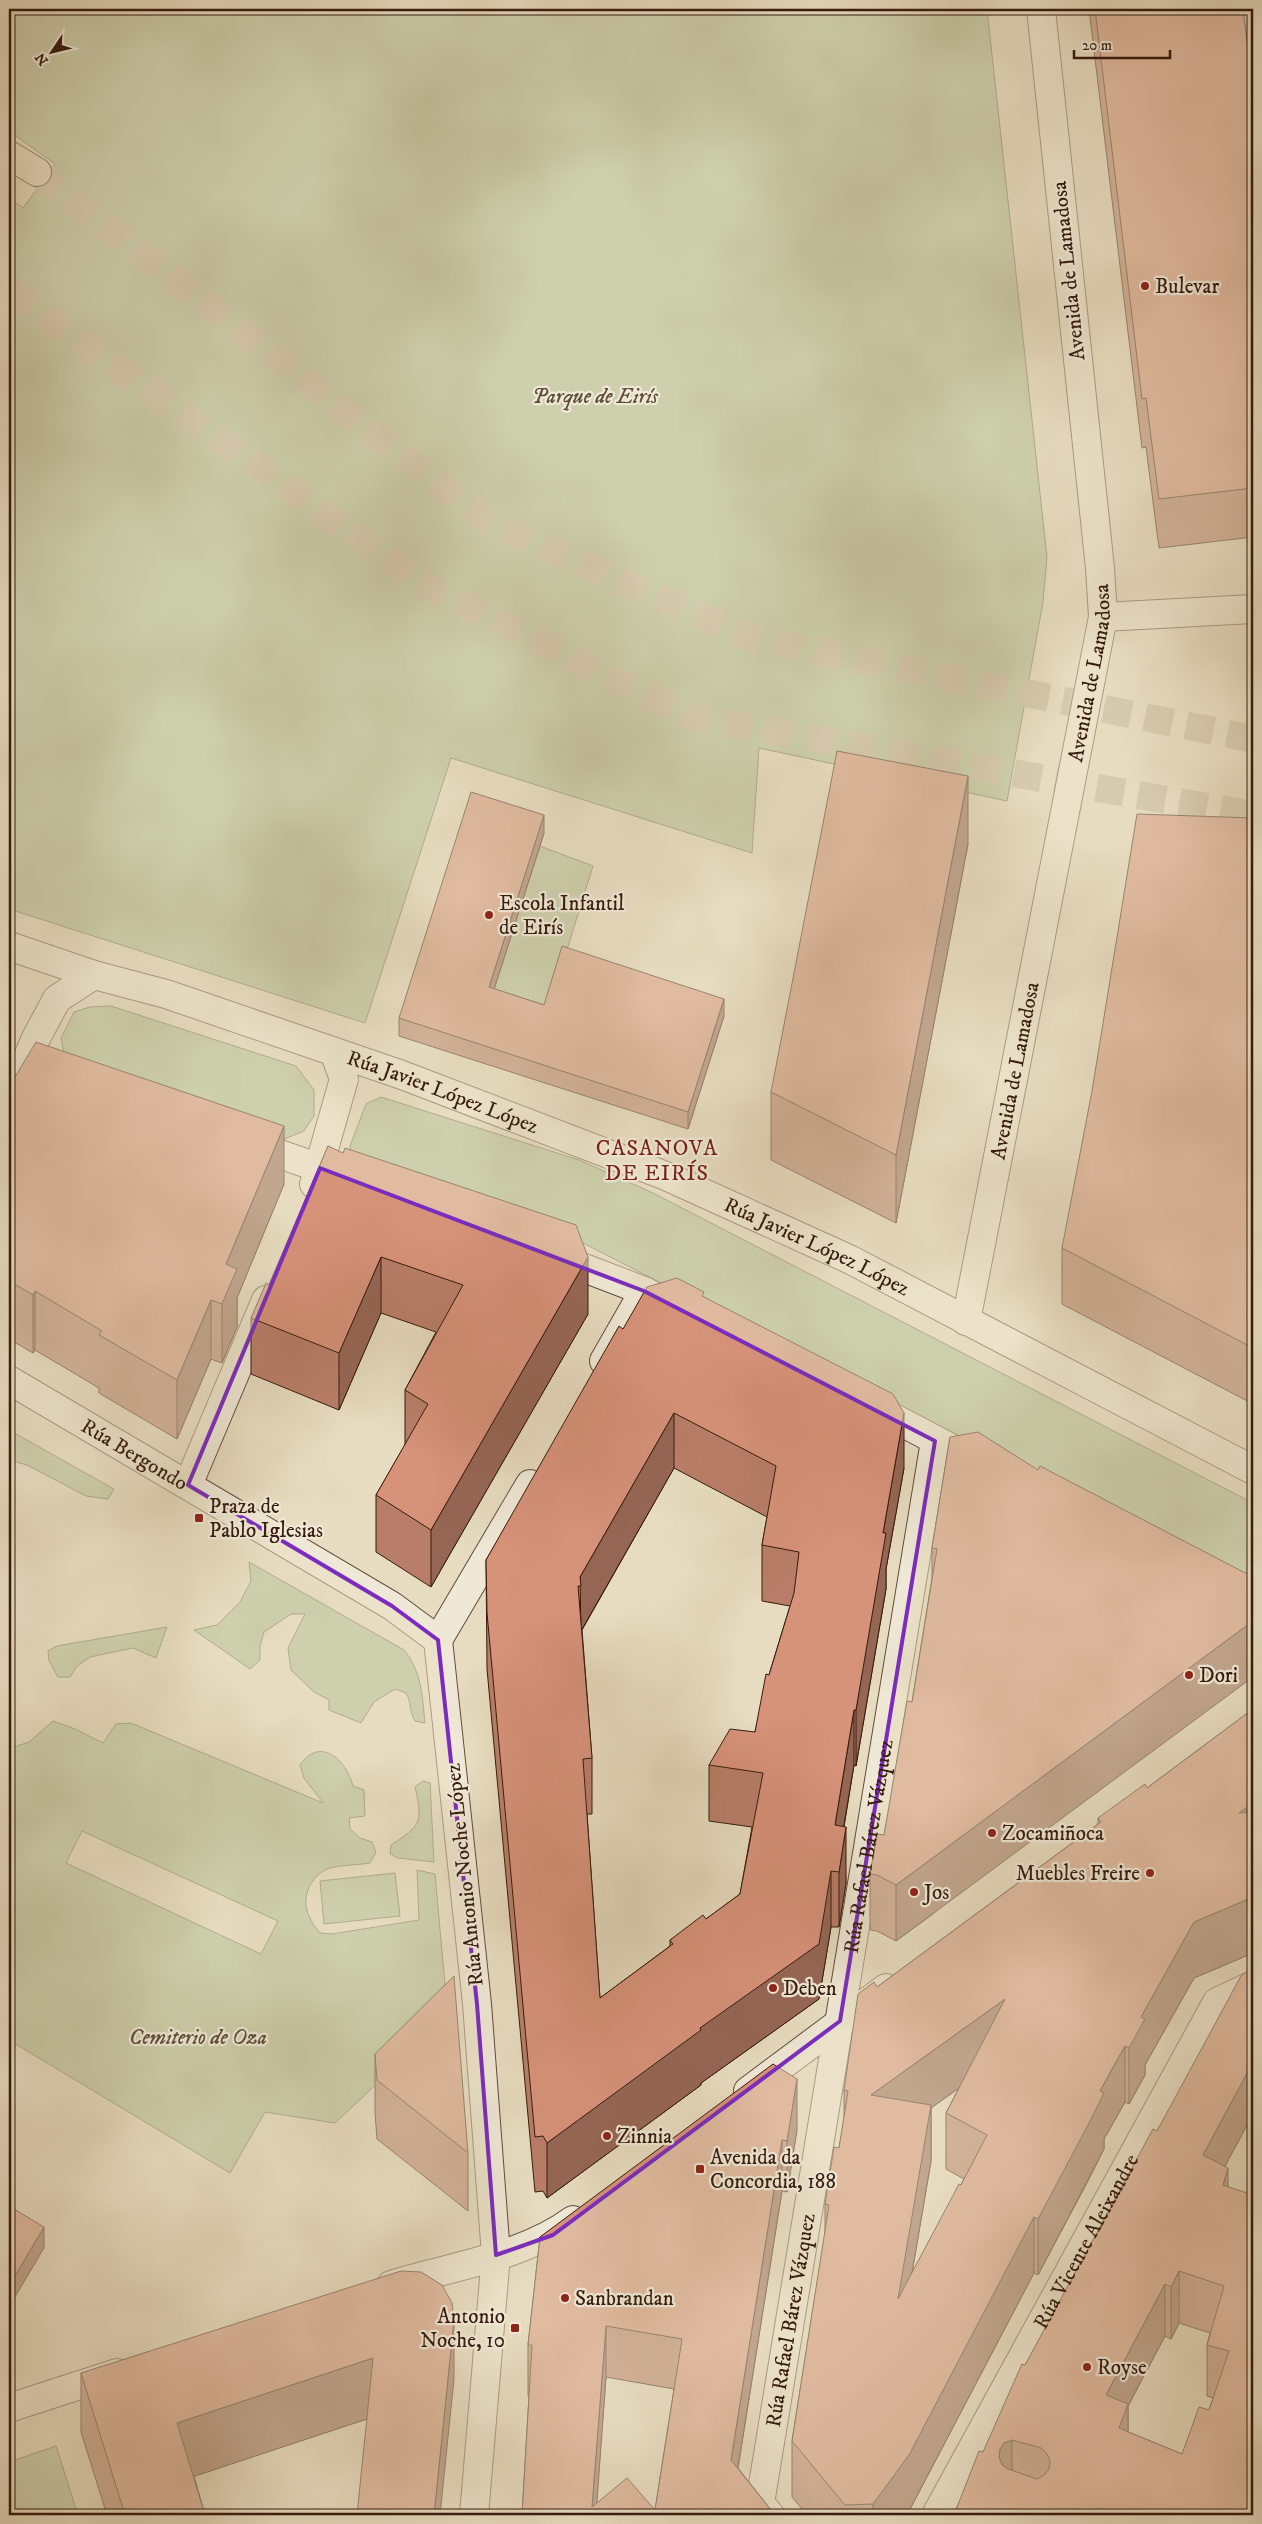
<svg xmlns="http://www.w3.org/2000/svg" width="1262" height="2524" font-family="'IM FELL DW Pica',serif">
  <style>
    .green { fill: #b0c297; stroke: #736e52; fill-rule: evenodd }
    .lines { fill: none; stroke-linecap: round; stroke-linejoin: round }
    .major-tunnel { stroke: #c4b59c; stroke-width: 28; stroke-dasharray: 28 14; stroke-linecap: butt }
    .minor-casing { stroke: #624b3a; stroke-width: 30 }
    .major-casing { stroke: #361b0e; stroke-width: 30 }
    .minor { stroke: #efe8d6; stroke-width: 28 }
    .major { stroke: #e7dcc0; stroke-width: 28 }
    .wall { fill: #b97e69; stroke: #361b0e; fill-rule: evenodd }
    .shaded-wall { fill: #966655; stroke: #361b0e }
    .building { fill: #d7927a; stroke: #361b0e; fill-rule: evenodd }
    .marked { fill: none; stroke: #7b2cbf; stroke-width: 4; stroke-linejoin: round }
    .poi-dot { fill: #8f2418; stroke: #efe8d6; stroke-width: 2 }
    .labels { text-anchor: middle; stroke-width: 4.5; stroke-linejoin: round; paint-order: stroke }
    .street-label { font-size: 21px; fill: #361b0e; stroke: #efe8d6 }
    .poi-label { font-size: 21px; fill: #361b0e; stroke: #efe8d6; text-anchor: start }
    .park-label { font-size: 21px; font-style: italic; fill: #5b4d37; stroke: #efe8d6 }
    .neighbourhood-label { font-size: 22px; letter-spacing: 1px; fill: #7a1f14; stroke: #efe8d6 }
  </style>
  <rect width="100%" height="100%" fill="#e7dcc0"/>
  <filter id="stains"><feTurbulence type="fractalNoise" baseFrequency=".004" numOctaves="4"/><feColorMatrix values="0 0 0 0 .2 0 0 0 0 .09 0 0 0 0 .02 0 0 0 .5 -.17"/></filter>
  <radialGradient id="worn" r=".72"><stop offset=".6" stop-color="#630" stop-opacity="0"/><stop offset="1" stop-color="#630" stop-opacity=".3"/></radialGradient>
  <g class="green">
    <path d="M 9,9 L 987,9 L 1047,557 L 1043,602 L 1007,801 L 759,748 L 752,853 L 451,758 L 365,1023 L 9,909 L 9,290 L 17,280 L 9,273 L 9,198 L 23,208 L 55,164 L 9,131 Z"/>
    <path d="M 540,846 L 593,866 L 544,1023 L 489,1005 Z"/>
    <path d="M 111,1006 L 296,1066 L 314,1090 L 314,1116 L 304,1131 L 282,1140 L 64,1054 L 61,1038 L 74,1012 L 90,1007 Z"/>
    <path d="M 381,1097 L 579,1160 L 653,1193 L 1253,1503 L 1253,1587 L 585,1244 L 353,1166 L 350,1146 L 366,1104 Z"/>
    <path d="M 9,1430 L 114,1489 L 108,1499 L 86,1496 L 27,1465 L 9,1460 Z"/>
    <path d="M 249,1562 L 404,1650 C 422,1672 422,1696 425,1723 L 415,1721 C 409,1711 412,1703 406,1693 L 395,1689 L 374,1702 L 361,1723 L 329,1710 L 329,1700 L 314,1692 L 291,1670 L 288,1648 L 305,1614 L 291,1614 L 264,1632 L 260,1646 L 260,1660 L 250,1669 L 194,1630 L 217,1625 L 240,1602 L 251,1581 Z"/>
    <path d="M 167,1627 L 156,1658 L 133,1648 L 90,1657 L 77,1666 L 70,1677 L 58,1677 L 49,1661 L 48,1651 L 57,1646 Z"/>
    <path d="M 53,1721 L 75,1729 L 103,1743 L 116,1724 L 131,1723 L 323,1803 L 304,1778 L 300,1765 C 320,1736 346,1759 353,1786 L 364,1790 L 365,1816 L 349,1818 L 350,1829 L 360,1838 L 372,1842 L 376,1852 L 370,1863 C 358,1865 341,1865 330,1868 C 311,1874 300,1898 309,1916 C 311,1922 316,1928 320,1933 L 332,1934 L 419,1920 L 417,1870 L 435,1874 L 448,2017 L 335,2123 L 265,2112 L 230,2173 L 9,2040 L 9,1754 L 14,1747 L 29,1742 ZM 82,1831 L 278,1921 L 261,1954 L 66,1863 Z"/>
    <path d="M 423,1781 L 430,1783 L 434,1862 L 398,1858 L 390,1854 L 391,1845 C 421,1825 423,1823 415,1787 Z"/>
    <path d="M 395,1873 L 400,1916 L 324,1924 L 320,1881 Z"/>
    <path d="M 56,2446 L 78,2515 L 9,2515 L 9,2462 Z"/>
  </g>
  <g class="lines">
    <g class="major-tunnel">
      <path d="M 37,172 L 487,521 L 748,637 L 1253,739"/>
      <path d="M 9,291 L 429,587 L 691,717 L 1253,815"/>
    </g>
    <defs>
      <g id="minor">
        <path d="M 1103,617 L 1253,609"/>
        <path d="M 9,946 L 94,975"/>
        <path id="s1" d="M 9,1101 L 36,1038 L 57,999 L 94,975 L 166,994 L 402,1075 L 666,1176 L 851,1260 L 1253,1470"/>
        <path d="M 248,1143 L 354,1180"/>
        <path d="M 314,1184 L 344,1079 L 334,1052"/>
        <path d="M 553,1256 L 644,1291 L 679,1308"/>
        <path id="s2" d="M 966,1321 L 1103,617 L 1100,568 L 1041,9"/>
        <path d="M 604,1361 L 644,1291"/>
        <path id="s3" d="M 9,1380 L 392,1606 L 438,1640"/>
        <path d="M 871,1406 L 981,1464"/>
        <path d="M 188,1485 L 266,1300"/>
        <path d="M 748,2091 L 886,1988"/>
        <path d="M 391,2285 C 449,2267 523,2257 573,2220"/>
        <path d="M 9,2408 L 117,2373"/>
        <path d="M 474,2515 L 496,2255 L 477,2004 L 438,1640 L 530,1484"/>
        <path id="s4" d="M 770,2515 L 760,2503 L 935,1441"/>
        <path id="s5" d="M 936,2515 L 1217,2002 L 1253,1985"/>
      </g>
      <path id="major" d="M 9,155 L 37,172"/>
    </defs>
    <use href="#minor" class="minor-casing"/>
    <use href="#major" class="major-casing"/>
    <use href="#minor" class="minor"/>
    <use href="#major" class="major"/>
  </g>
  <g class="wall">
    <path d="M 1089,9 L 1243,9 L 1253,91 L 1253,537 L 1159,548 L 1146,447 L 1142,448 Z"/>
    <path d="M 1253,818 L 1253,1404 L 1062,1304 L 1062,1248 Z"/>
    <path d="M 544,833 L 494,989 L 544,1005 L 724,1016 L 688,1129 L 399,1036 L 399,1018 Z"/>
    <path d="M 968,844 L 896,1223 L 771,1160 L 771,1092 Z"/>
    <path d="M 9,1087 L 284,1184 L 237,1298 L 237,1327 L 222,1363 L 211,1359 L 177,1439 L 99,1393 L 99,1388 L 35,1350 L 33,1353 L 9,1339 Z"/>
    <path d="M 328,1146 L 588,1314 L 431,1587 L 376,1552 L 376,1495 L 405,1445 L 405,1390 L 436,1332 L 381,1313 L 339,1410 L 251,1374 L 251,1318 L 269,1285 Z"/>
    <path d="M 704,1297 L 904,1468 L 886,1569 L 886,1589 L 856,1766 L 854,1765 L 844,1827 L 846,1883 L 839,1927 L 831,1927 L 819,1999 L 701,2083 L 701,2085 L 547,2198 L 543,2191 L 535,2192 L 487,1669 L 486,1560 L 623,1329 ZM 674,1468 L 767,1517 L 762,1545 L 762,1601 L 790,1606 L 769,1675 L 755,1732 L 709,1765 L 709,1821 L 752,1827 L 740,1894 L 706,1919 L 670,1940 L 670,1946 L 600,1998 L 587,1814 L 592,1814 L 592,1758 L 582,1630 Z"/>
    <path d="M 950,1437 L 933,1914 L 896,1941 L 877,1931 L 870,1930 L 870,1874 L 884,1835 L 912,1702 L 932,1578 L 932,1548 Z"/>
    <path d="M 1253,1709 L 1253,1953 L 1194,1978 L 1145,2065 L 1145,2075 L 1129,2104 L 1125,2102 L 1112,2125 L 1104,2139 L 1104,2149 L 1087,2183 L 1038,2275 L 1034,2273 L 909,2511 L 906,2515 L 807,2515 L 792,2497 L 792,2441 L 825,2234 L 825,2204 L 839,2148 L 844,2119 L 844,2090 L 877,1987 L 1098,1824 L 1098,1818 L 1147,1788 ZM 959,2088 L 946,2113 L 946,2169 L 964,2179 L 912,2273 L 931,2161 L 931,2108 Z"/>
    <path d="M 1253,1967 L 1253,2114 L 1225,2166 L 1228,2187 L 1253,2515 L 954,2515 L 1025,2365 L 1157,2131 ZM 1179,2323 L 1210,2333 L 1207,2345 L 1207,2396 L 1213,2398 L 1209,2410 L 1182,2454 L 1128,2432 L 1128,2406 L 1165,2336 L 1171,2339 Z"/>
    <path d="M 375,2054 L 468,2153 L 468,2211 L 377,2139 L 375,2113 Z"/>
    <path d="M 797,2130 L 787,2192 L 782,2191 L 738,2468 L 775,2515 L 522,2515 L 529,2396 L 528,2396 L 528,2345 L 540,2237 ZM 606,2377 L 674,2389 L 655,2510 L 596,2504 Z"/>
    <path d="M 81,2373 L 454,2379 L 367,2419 L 194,2476 L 205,2515 L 107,2515 L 81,2432 Z"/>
  </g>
  <g class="shaded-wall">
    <path d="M 968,776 L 968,844 L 896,1223 L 896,1155 Z"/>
    <path d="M 544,815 L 544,833 L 489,1005 L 489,987 Z"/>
    <path d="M 724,999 L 724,1016 L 688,1129 L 688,1112 Z"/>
    <path d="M 284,1126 L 284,1184 L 237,1298 L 237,1327 L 222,1363 L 222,1304 L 226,1264 Z"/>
    <path d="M 381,1257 L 381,1313 L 339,1410 L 339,1353 Z"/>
    <path d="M 588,1257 L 588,1314 L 431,1587 L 431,1530 Z"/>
    <path d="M 35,1291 L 35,1350 L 33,1353 L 33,1295 Z"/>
    <path d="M 211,1300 L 211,1359 L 177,1439 L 177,1380 Z"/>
    <path d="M 674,1413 L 674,1468 L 581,1631 L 580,1577 Z"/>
    <path d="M 904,1413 L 904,1468 L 886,1569 L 886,1589 L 856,1766 L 856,1710 L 883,1533 Z"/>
    <path d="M 1253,1621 L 1253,1677 L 896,1941 L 896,1885 Z"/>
    <path d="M 854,1710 L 854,1765 L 836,1872 L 835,1825 Z"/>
    <path d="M 1253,1803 L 1253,1859 L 1239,1813 Z"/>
    <path d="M 846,1827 L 846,1883 L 839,1927 L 839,1872 Z"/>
    <path d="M 831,1871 L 831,1927 L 819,1999 L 701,2083 L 701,2085 L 547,2198 L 547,2143 L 700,2028 Z"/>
    <path d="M 1253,1897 L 1253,1953 L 1194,1978 L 1145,2065 L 1145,2075 L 1129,2104 L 1129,2048 L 1141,2017 L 1194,1922 Z"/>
    <path d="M 1005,1999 L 1005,2055 L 931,2108 L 931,2161 L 898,2355 L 871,2095 Z"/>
    <path d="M 1125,2046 L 1125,2102 L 1104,2139 L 1104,2149 L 1038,2275 L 1038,2219 L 1100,2091 Z"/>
    <path d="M 1253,2062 L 1253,2114 L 1203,2207 L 1203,2155 Z"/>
    <path d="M 797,2079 L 797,2130 L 787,2192 L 787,2141 Z"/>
    <path d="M 782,2140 L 782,2191 L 731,2511 L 731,2460 Z"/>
    <path d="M 1228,2168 L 1228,2220 L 1223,2185 Z"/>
    <path d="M 1034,2217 L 1034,2273 L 909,2511 L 906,2515 L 873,2515 L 873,2504 Z"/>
    <path d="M 44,2227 L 44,2248 L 9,2307 L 9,2286 Z"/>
    <path d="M 1179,2271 L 1179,2323 L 1171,2339 L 1171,2287 Z"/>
    <path d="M 1165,2284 L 1165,2336 L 1128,2406 L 1128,2455 L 1119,2428 L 1106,2395 Z"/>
    <path d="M 454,2320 L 454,2379 L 440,2515 L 434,2515 Z"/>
    <path d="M 606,2326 L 606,2377 L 596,2515 L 592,2507 Z"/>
    <path d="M 373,2358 L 373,2417 L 177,2482 L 177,2423 Z"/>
    <path d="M 1012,2440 L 1012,2492 L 999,2457 L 1000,2449 L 1004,2443 Z"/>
    <path d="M 1253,2488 L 1253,2515 L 1245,2515 Z"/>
  </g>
  <g class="building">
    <path d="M 1095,9 L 1243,9 L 1253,91 L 1253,488 L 1159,499 L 1146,398 L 1142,399 Z"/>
    <path d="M 837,751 L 968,776 L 896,1155 L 771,1092 Z"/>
    <path d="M 471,792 L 544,815 L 489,987 L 544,1005 L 562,946 L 724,999 L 688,1112 L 399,1018 Z"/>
    <path d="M 1137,814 L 1253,818 L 1253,1348 L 1062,1248 L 1092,1091 Z"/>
    <path d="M 36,1042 L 284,1126 L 226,1264 L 237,1269 L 222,1304 L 211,1300 L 177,1380 L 99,1335 L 102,1331 L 35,1291 L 33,1295 L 9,1281 L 9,1087 Z"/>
    <path d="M 328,1146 L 343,1153 L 345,1148 L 576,1225 L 588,1257 L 431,1530 L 376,1495 L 428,1404 L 405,1390 L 463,1285 L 381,1257 L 339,1353 L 251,1318 L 266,1283 L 269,1285 Z"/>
    <path d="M 677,1278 L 704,1292 L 702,1296 L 893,1394 L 904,1413 L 883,1533 L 886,1533 L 856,1710 L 854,1710 L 835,1825 L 846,1827 L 839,1872 L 831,1871 L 819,1944 L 700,2028 L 701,2030 L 547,2143 L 543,2136 L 535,2137 L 487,1613 L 486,1560 L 619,1326 L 623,1329 L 647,1287 ZM 674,1413 L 776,1466 L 762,1545 L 799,1552 L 794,1593 L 769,1675 L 766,1674 L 755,1732 L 730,1729 L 709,1765 L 763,1773 L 740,1894 L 706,1919 L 703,1915 L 670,1940 L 673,1944 L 600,1998 L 583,1759 L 592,1758 L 578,1586 L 581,1586 L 580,1577 Z"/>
    <path d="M 978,1432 L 1038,1470 L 1040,1466 L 1253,1577 L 1253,1621 L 896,1885 L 877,1875 L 870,1874 L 877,1834 L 884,1835 L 907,1701 L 912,1702 L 937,1549 L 932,1548 L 950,1437 Z"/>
    <path d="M 1253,1709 L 1253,1803 L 1239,1813 L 1253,1812 L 1253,1897 L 1194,1922 L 1141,2017 L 1145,2019 L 1129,2048 L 1125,2046 L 1112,2069 L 1100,2091 L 1104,2093 L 1087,2127 L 1038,2219 L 1034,2217 L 909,2455 L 873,2504 L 845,2505 L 792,2441 L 829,2205 L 825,2204 L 834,2147 L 839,2148 L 848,2091 L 844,2090 L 858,1994 L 874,1982 L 877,1987 L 1101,1822 L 1098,1818 L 1145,1784 L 1147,1788 ZM 1005,1999 L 946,2113 L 987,2135 L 961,2185 L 959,2184 L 898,2299 L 931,2105 L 871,2095 Z"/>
    <path d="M 1253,1967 L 1253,2062 L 1203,2155 L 1228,2168 L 1223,2185 L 1253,2195 L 1253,2488 L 1245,2515 L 954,2515 L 979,2451 L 983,2452 L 1022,2364 L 1025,2365 L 1153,2129 L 1157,2131 L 1241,1976 ZM 1179,2271 L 1224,2286 L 1207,2345 L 1229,2351 L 1209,2410 L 1199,2407 L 1182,2454 L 1119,2428 L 1128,2404 L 1106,2395 L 1165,2284 L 1171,2287 ZM 1012,2440 L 1041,2448 L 1047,2454 L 1050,2461 L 1049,2469 L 1044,2475 L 1037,2479 L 1008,2469 L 1002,2465 L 999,2457 L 1000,2449 L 1004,2443 Z"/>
    <path d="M 454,1976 L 468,2153 L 377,2080 L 375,2054 Z"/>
    <path d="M 773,2064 L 797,2079 L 787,2141 L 782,2140 L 731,2460 L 775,2515 L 522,2515 L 532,2345 L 528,2345 L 540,2237 ZM 606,2326 L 682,2339 L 655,2510 L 627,2478 L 592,2507 Z"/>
    <path d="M 9,2206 L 44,2227 L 9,2286 Z"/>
    <path d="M 401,2271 L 421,2272 L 442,2285 L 452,2303 L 454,2320 L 434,2515 L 357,2515 L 373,2358 L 177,2423 L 205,2515 L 125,2515 L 81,2373 Z"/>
  </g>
  <path d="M0 0H1262V2524H0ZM 320,1168 L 644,1291 L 935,1441 L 840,2021 L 553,2235 L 496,2255 L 477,2004 L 438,1640 L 392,1606 L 188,1485 Z" fill="#e7dcc0" fill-opacity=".55" fill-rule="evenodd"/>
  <path class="marked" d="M 320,1168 L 644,1291 L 935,1441 L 840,2021 L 553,2235 L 496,2255 L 477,2004 L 438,1640 L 392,1606 L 188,1485 Z"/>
  <g class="poi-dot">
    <circle cx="1145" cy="286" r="5"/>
    <circle cx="489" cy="915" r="5"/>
    <rect x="194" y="1513" width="10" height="10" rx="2.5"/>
    <circle cx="1189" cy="1675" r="5"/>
    <circle cx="992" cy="1833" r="5"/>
    <circle cx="1150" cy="1873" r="5"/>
    <circle cx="914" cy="1892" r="5"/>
    <circle cx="773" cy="1988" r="5"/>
    <circle cx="607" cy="2136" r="5"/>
    <rect x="695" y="2164" width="10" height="10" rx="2.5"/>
    <circle cx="565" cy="2298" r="5"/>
    <rect x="510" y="2323" width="10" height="10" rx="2.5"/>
    <circle cx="1087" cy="2367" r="5"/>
  </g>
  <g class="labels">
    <g class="street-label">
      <text transform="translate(1068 271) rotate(-96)" y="7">Avenida de Lamadosa</text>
      <text dy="7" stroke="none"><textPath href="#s2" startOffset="660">Avenida de Lamadosa</textPath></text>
      <text dy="7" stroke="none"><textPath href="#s2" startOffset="255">Avenida de Lamadosa</textPath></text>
      <text dy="7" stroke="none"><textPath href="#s1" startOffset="525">Rúa Javier López López</textPath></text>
      <text dy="7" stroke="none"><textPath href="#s1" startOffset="930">Rúa Javier López López</textPath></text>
      <text dy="7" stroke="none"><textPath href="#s3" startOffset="146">Rúa Bergondo</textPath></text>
      <text dy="7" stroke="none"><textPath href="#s4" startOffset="681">Rúa Rafael Bárez Vázquez</textPath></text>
      <text transform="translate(464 1875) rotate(-96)" y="7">Rúa Antonio Noche López</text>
      <text dy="7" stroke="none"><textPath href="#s5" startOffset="312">Rúa Vicente Aleixandre</textPath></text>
      <text dy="7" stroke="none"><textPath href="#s4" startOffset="201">Rúa Rafael Bárez Vázquez</textPath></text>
    </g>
    <g class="poi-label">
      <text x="1155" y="293">Bulevar</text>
      <text x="499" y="910">Escola Infantil<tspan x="499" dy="24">de Eirís</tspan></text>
      <text x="209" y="1513">Praza de<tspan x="209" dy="24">Pablo Iglesias</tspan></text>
      <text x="1199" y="1682">Dori</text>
      <text x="1002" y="1840">Zocamiñoca</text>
      <text x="1140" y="1880" text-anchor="end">Muebles Freire</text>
      <text x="924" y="1899">Jos</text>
      <text x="783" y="1995">Deben</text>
      <text x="617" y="2143">Zinnia</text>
      <text x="710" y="2164">Avenida da<tspan x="710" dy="24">Concordia, 188</tspan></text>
      <text x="575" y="2305">Sanbrandan</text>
      <text x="505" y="2323" text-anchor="end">Antonio<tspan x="505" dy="24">Noche, 10</tspan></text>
      <text x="1097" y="2374">Royse</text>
    </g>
    <g class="park-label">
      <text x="595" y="403">Parque de Eirís</text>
      <text x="198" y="2044">Cemiterio de Oza</text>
    </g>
    <g class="neighbourhood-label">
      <text x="657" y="1155">CASANOVA<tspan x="657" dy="25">DE EIRÍS</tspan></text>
    </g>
  </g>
  <rect width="1262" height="2524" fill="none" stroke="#e7dcc0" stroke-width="30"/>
  <rect x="10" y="10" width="1242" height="2504" fill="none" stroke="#361b0e" stroke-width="2.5"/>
  <rect x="15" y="15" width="1232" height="2494" fill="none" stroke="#361b0e"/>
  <g transform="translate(52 52) rotate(235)" stroke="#efe8d6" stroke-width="4" paint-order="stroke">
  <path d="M0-4L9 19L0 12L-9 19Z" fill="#361b0e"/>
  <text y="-8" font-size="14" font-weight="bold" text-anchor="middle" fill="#361b0e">N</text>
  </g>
  <path d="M1074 50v8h96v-8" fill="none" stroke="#361b0e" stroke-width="2.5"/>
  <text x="1082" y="50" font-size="15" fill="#361b0e" stroke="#efe8d6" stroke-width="4" paint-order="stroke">20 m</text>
  <rect width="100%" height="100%" filter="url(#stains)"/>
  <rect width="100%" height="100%" fill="url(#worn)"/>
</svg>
